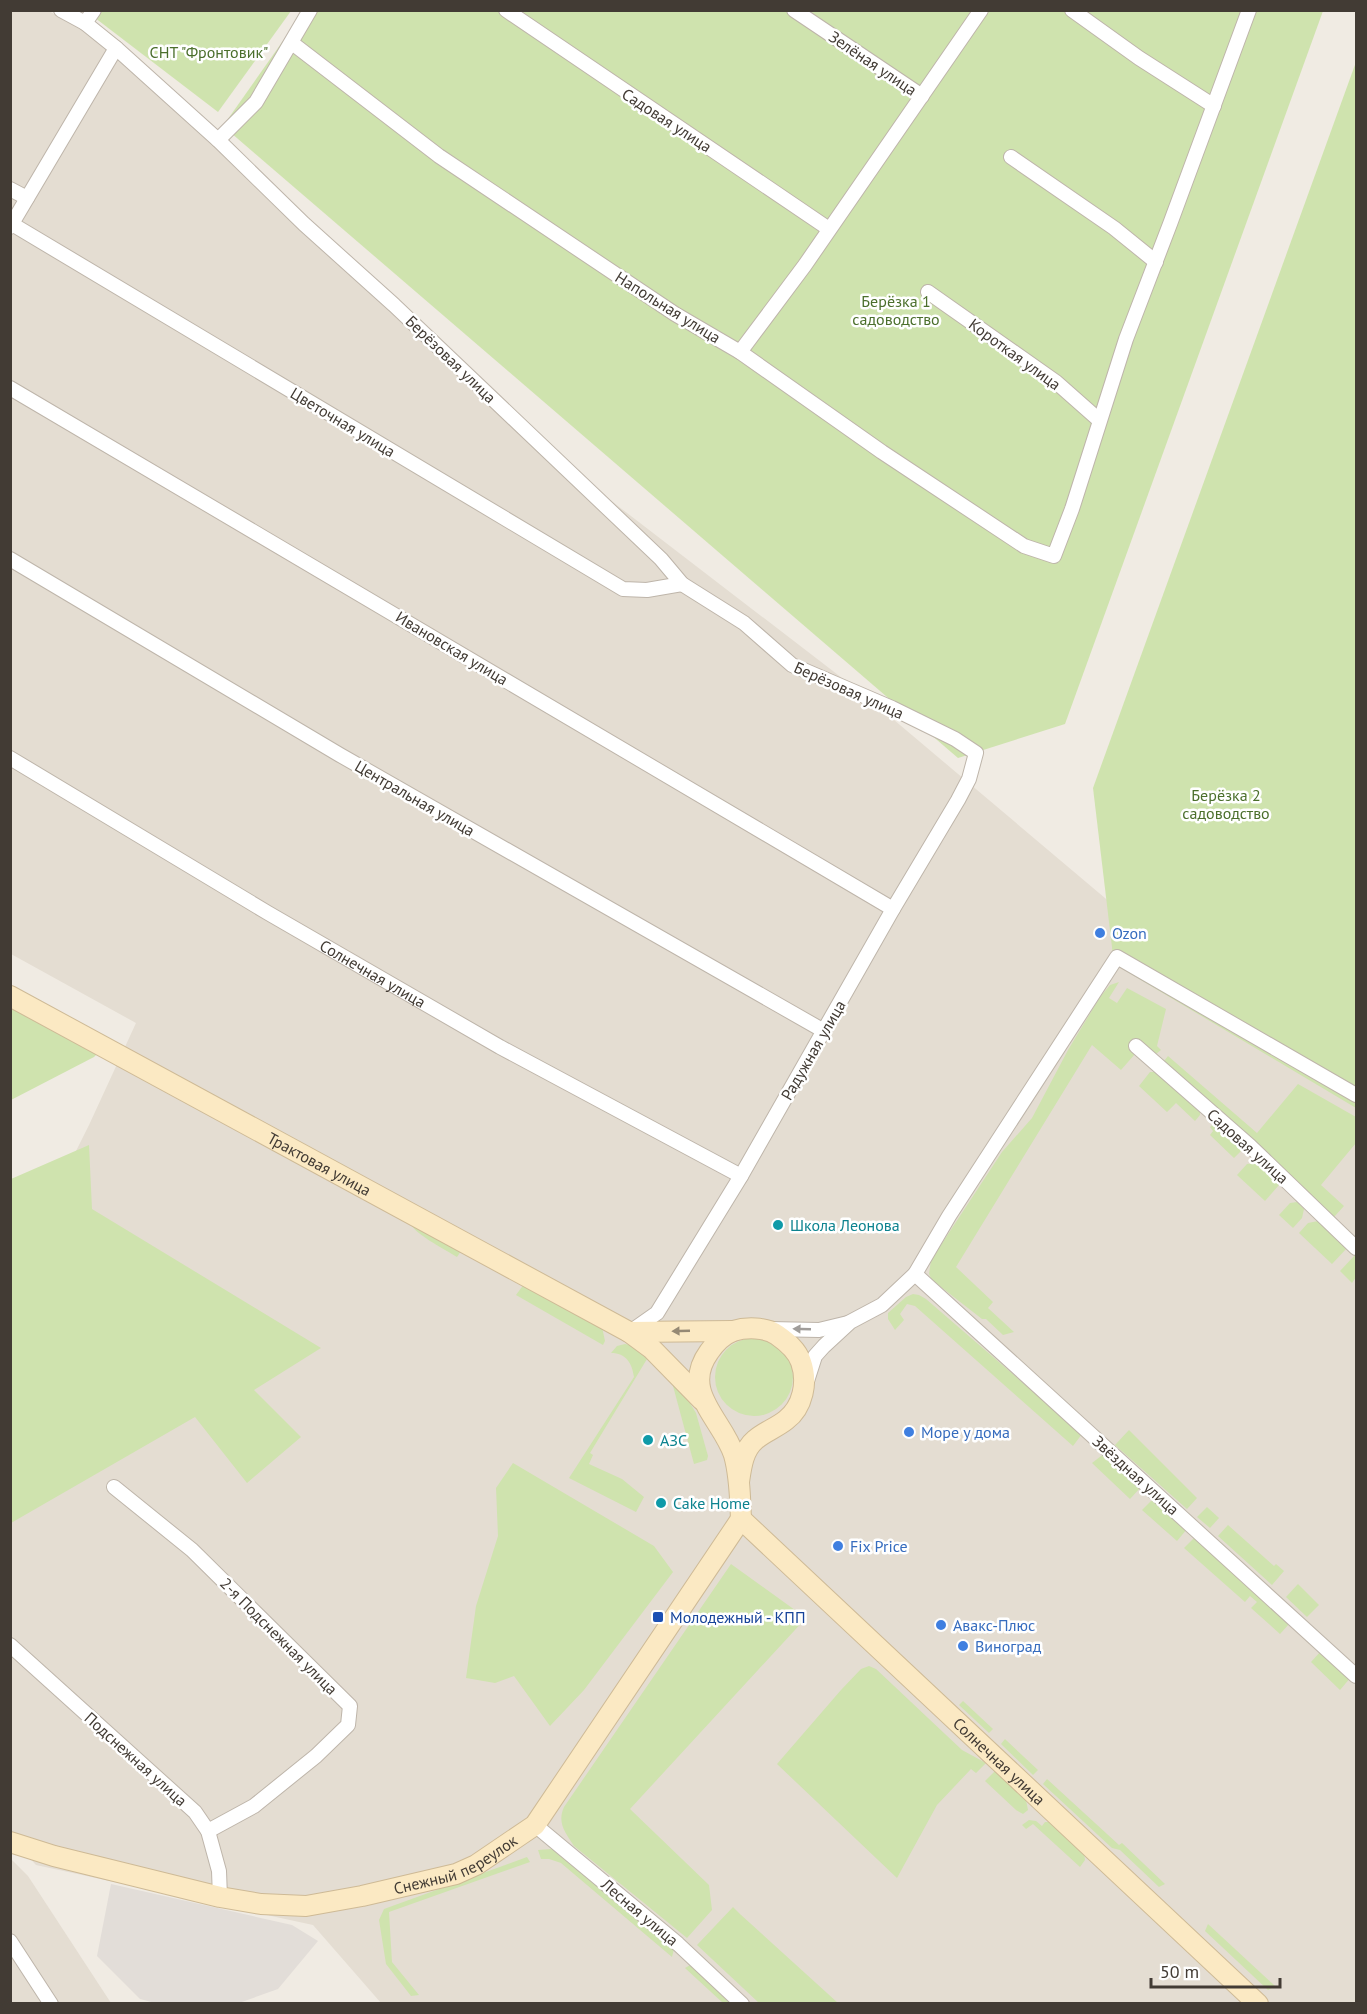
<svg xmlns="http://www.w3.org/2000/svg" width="1367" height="2014" font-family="'PT Sans',sans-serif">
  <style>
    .residential { fill: #e4ddd2 }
    .industrial { fill: #e2ddd8 }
    .green { fill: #cfe3ae }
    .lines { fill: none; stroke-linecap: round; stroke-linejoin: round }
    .street-casing { stroke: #beb5aa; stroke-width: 16 }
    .secondary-casing { stroke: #ceba96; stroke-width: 22 }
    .street { stroke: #fff; stroke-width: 14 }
    .secondary { stroke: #fbe9c3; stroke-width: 20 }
    .oneway { fill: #a09d9a }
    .oneway2 { fill: #958974 }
    .shop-dot { fill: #3f7fe0; stroke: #fff; stroke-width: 2 }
    .culture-dot { fill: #0f9aa8; stroke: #fff; stroke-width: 2 }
    .transit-dot { fill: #1a4fb4; stroke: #fff; stroke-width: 2 }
    .labels { text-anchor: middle; stroke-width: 5; stroke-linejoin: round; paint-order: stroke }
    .park-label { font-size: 16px; fill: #4b6f2c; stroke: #fff }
    .street-label { font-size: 16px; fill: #423b34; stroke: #fff }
    .shop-label { font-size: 16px; fill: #366cbe; stroke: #fff; text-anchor: start }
    .culture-label { font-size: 16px; fill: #0d838f; stroke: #fff; text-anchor: start }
    .transit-label { font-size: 16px; fill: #164399; stroke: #fff; text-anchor: start }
  </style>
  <rect width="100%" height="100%" fill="#f0ebe3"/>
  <g class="residential">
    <path d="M 47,10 L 116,48 L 545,450 L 868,698 L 1118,909 L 1356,1055 L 1356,2003 L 381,2003 L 313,1925 L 36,1865 L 10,1837 L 10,1283 L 89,1125 L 136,1023 L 11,954 L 10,11 Z"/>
    <path d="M 10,1858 L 28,1876 L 111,2003 L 11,2003 Z"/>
  </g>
  <path class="industrial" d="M 111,1884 L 292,1925 L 318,1941 L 278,1989 L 239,2003 L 159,2004 L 140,1999 L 97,1956 Z"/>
  <g class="green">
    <path d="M 86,11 L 291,11 L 218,112 Z"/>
    <path d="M 304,11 L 1323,11 L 1065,724 L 958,758 L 223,126 Z"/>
    <path d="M 1356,62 L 1356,1108 L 1114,964 L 1093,788 Z"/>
    <path d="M 1119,982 L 1109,998 L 1117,1003 L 1127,988 L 1166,1009 L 1157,1046 L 1161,1050 L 1156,1054 L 1136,1038 L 1129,1048 L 1135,1054 L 1121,1070 L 1092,1045 L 956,1267 L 993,1302 L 988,1308 L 1014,1332 L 1003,1335 L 986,1319 L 982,1319 L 932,1280 L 929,1274 L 931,1260 L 1002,1152 L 1032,1118 L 1068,1050 L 1100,997 L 1110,985 Z"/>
    <path d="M 11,997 L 104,1047 L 94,1057 L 11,1100 Z"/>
    <path d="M 1168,1056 L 1257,1133 L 1298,1084 L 1356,1117 L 1356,1143 L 1321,1185 L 1344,1206 L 1334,1217 L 1164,1061 Z"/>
    <path d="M 1150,1072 L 1156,1072 L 1200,1110 L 1200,1115 L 1195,1121 L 1176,1103 L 1167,1112 L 1139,1086 Z"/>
    <path d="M 1215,1123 L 1241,1147 L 1241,1151 L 1234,1158 L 1210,1135 L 1213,1131 L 1210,1127 Z"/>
    <path d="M 89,1145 L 92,1209 L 321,1348 L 254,1390 L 301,1437 L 247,1483 L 195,1417 L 11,1523 L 11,1179 Z"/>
    <path d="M 1255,1163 L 1279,1185 L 1265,1201 L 1237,1175 L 1247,1164 Z"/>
    <path d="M 1297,1202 L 1304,1209 L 1302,1218 L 1293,1228 L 1279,1215 L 1290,1203 Z"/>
    <path d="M 409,1220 L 465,1245 L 457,1257 C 445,1249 411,1233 409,1220 Z"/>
    <path d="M 1318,1221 L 1347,1248 L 1332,1264 L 1299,1233 L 1308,1223 Z"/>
    <path d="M 1355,1255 L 1356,1257 L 1356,1277 L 1352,1283 L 1340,1271 Z"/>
    <path d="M 527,1280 L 602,1327 L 605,1341 L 603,1345 L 516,1295 Z"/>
    <path d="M 913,1294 L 919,1295 L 926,1299 L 1082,1434 L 1073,1446 L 915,1306 L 907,1304 L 900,1314 L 904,1320 L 895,1330 L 888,1319 L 888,1313 L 906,1297 Z"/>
    <circle cx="754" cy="1377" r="39"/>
    <path d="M 625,1344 C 635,1346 643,1349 647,1359 L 590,1453 L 593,1455 L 589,1464 L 622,1479 L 644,1497 L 636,1512 L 569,1478 L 634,1377 C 632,1363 626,1353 611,1353 L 617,1346 Z"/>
    <path d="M 677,1382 L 696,1413 L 708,1456 L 707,1460 L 694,1464 L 673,1386 L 673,1384 Z"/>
    <path d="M 1129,1430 L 1197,1498 L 1187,1509 L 1115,1445 Z"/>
    <path d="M 1105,1453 L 1141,1487 L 1130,1499 L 1092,1463 Z"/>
    <path d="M 513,1463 L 654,1546 L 673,1572 L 584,1690 L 550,1726 L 514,1676 L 495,1683 L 466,1678 L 476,1606 L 498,1536 L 496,1488 Z"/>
    <path d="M 1154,1498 L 1187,1529 L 1177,1541 L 1142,1510 Z"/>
    <path d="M 1207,1507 L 1219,1518 L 1210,1528 L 1197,1517 Z"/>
    <path d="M 1228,1525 L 1274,1566 L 1276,1564 L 1284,1571 L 1272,1585 L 1218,1536 Z"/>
    <path d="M 1195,1537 L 1290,1623 L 1280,1634 L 1251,1608 L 1257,1602 L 1250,1596 L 1245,1602 L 1184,1548 Z"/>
    <path d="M 731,1564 L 806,1618 L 630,1809 L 709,1885 L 712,1910 L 687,1938 L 574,1846 C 565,1832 557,1823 564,1807 Z"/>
    <path d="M 1298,1584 L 1319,1605 L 1307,1617 L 1286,1597 Z"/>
    <path d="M 1322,1650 L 1351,1677 L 1340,1690 L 1311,1662 Z"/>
    <path d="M 869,1666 L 876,1669 L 962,1750 L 986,1763 L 976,1773 L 971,1769 L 937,1805 L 897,1878 L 777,1764 L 841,1690 L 861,1669 Z"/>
    <path d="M 963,1701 L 993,1729 L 989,1733 L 959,1705 Z"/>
    <path d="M 1005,1739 L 1006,1740 L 1038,1770 L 1033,1775 L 1001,1744 Z"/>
    <path d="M 995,1771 L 1026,1800 L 1028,1810 L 1023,1814 L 1016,1810 L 985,1781 Z"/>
    <path d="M 1047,1779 L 1119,1845 L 1122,1843 L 1165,1884 L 1159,1887 L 1120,1850 L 1112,1848 L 1043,1784 Z"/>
    <path d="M 1029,1820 L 1036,1821 L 1042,1826 L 1045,1822 L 1049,1822 L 1084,1853 L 1085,1860 L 1080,1867 L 1033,1824 L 1026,1829 L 1022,1825 Z"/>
    <path d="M 551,1849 L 557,1851 L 674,1949 L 672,1957 L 561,1863 L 549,1859 L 541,1859 L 538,1850 Z"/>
    <path d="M 527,1857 L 530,1862 L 389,1912 L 392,1962 L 419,1995 L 411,1996 L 386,1964 L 379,1920 L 384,1909 Z"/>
    <path d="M 733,1907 L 740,1914 L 838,2003 L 759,2003 L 697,1945 Z"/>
    <path d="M 1208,1924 L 1275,1986 L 1268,1990 L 1205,1931 Z"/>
    <path d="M 692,1964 L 734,2003 L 723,2003 L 685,1968 Z"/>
  </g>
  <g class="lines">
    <defs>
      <g id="street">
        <path d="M 61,10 L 85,23 L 94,10"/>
        <path d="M 506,10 L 829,229"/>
        <path d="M 794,10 L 922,96"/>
        <path d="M 1072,10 L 1139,58 L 1214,106"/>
        <path d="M 85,23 L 116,48 L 218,140 L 304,224 L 394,305 L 661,559 L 682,584 L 744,623 L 792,665 L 892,708 L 955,739 L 976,753 L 969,779 L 958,800 L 893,909 L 741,1176 L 657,1313 L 630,1332"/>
        <path d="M 292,43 L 439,156 L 675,314 L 740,352 L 882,452 L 1024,546 L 1054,556 L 1072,509 L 1126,339 L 1170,224 L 1249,10"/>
        <path d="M 218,140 L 256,102 L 310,10"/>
        <path d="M 1011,157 L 1114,228 L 1156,262"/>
        <path d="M 10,189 L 27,198"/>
        <path d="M 12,224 L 623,589 L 647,590 L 682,584"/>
        <path d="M 10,227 L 116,48"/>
        <path d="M 928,292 L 1056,382 L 1099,420"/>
        <path d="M 740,352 L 805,265 L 981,10"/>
        <path d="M 10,388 L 893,909"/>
        <path d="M 10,559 L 340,755 L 824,1031"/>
        <path id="s1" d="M 10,758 L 268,913 L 500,1047 L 741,1176"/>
        <path d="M 1136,1046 L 1250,1146 L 1356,1248"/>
        <path d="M 915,1274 L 1356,1676"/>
        <path d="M 769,1329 L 819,1330 L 848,1323"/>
        <path d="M 807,1381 L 815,1356 L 824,1346 L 850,1322 L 882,1305 L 915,1274 L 949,1216 L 1117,957 L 1356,1095"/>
        <path d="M 114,1487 L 192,1550 L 350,1706 L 348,1725 L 316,1756 L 254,1806 L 208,1831"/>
        <path d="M 10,1645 L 195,1812 L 208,1831 L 219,1871 L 220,1897"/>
        <path d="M 535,1825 L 678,1944 L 742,2004"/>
        <path d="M 10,1941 L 51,2004"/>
      </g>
      <g id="secondary">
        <path id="s2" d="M 10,996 L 629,1332 L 652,1349 L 702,1400"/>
        <path d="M 629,1332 L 733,1331"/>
        <path d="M 739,1482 C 741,1468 743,1450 755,1440 C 764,1432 776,1428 786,1420 C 803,1407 808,1382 801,1362 C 797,1350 787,1342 777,1335 C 766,1327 746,1327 733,1331 C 723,1335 715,1343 709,1352 C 680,1392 723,1420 734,1455 C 740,1476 740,1498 741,1519"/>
        <path id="s3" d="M 741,1519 L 1258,2004"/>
        <path id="s4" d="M 10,1842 L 54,1856 L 220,1897 L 261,1904 L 306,1906 L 362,1896 L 456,1874 L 476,1865 L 535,1825 L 741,1519"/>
      </g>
    </defs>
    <use href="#street" class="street-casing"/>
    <use href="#secondary" class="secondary-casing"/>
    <use href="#street" class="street"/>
    <use href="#secondary" class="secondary"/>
  </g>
  <defs><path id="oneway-solid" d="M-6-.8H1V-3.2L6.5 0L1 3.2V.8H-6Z" transform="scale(1.5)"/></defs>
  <use class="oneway" href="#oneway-solid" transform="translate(802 1329) rotate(-178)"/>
  <use class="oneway2" href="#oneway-solid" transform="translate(681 1331) rotate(178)"/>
  <g class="shop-dot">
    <circle cx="1100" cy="933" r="6"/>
    <circle cx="909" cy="1432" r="6"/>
    <circle cx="838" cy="1546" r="6"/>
    <circle cx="941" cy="1625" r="6"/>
    <circle cx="963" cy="1646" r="6"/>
  </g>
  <g class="culture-dot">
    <circle cx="778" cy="1225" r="6"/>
    <circle cx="648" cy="1440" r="6"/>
    <circle cx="661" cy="1503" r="6"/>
  </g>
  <rect class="transit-dot" x="652" y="1611" width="12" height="12" rx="3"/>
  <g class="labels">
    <g class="park-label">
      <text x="209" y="58">СНТ "Фронтовик"</text>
      <text x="896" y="307">Берёзка 1<tspan x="896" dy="18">садоводство</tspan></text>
      <text x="1226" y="801">Берёзка 2<tspan x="1226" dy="18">садоводство</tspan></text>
    </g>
    <g class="street-label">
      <text transform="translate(873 63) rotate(34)" y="6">Зелёная улица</text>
      <text transform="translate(667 120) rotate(33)" y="6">Садовая улица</text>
      <text transform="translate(668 307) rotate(32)" y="6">Напольная улица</text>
      <text transform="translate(1015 354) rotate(36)" y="6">Короткая улица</text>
      <text transform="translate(451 359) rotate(44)" y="6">Берёзовая улица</text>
      <text transform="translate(343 422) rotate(31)" y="6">Цветочная улица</text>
      <text transform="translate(452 648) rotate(31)" y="6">Ивановская улица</text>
      <text transform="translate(849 690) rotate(24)" y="6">Берёзовая улица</text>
      <text transform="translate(415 798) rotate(30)" y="6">Центральная улица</text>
      <text dy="6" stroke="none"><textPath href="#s1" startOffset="422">Солнечная улица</textPath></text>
      <text transform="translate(813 1050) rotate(-60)" y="6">Радужная улица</text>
      <text transform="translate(1248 1146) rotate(42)" y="6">Садовая улица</text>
      <text dy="6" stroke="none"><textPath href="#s2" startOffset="352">Трактовая улица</textPath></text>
      <text transform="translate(1136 1475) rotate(42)" y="6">Звёздная улица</text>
      <text transform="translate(279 1636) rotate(45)" y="6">2-я Подснежная улица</text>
      <text transform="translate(136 1759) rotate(42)" y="6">Подснежная улица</text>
      <text dy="6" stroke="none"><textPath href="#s3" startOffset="354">Солнечная улица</textPath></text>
      <text dy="6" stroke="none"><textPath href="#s4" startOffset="460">Снежный переулок</textPath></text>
      <text transform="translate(640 1912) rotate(40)" y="6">Лесная улица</text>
    </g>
    <g class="shop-label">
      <text x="1112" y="939">Ozon</text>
      <text x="921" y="1438">Море у дома</text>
      <text x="850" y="1552">Fix Price</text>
      <text x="953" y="1631">Авакс-Плюс</text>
      <text x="975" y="1652">Виноград</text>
    </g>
    <g class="culture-label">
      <text x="790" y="1231">Школа Леонова</text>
      <text x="660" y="1446">АЗС</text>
      <text x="673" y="1509">Cake Home</text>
    </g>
    <g class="transit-label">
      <text x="670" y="1623">Молодежный - КПП</text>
    </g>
  </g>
  <rect width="1367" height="2014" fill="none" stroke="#423b34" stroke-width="24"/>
  <path d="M1151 1978v9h129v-9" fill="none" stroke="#423b34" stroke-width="3"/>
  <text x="1160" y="1978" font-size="18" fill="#423b34" stroke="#ffffff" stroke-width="4.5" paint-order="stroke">50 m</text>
</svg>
